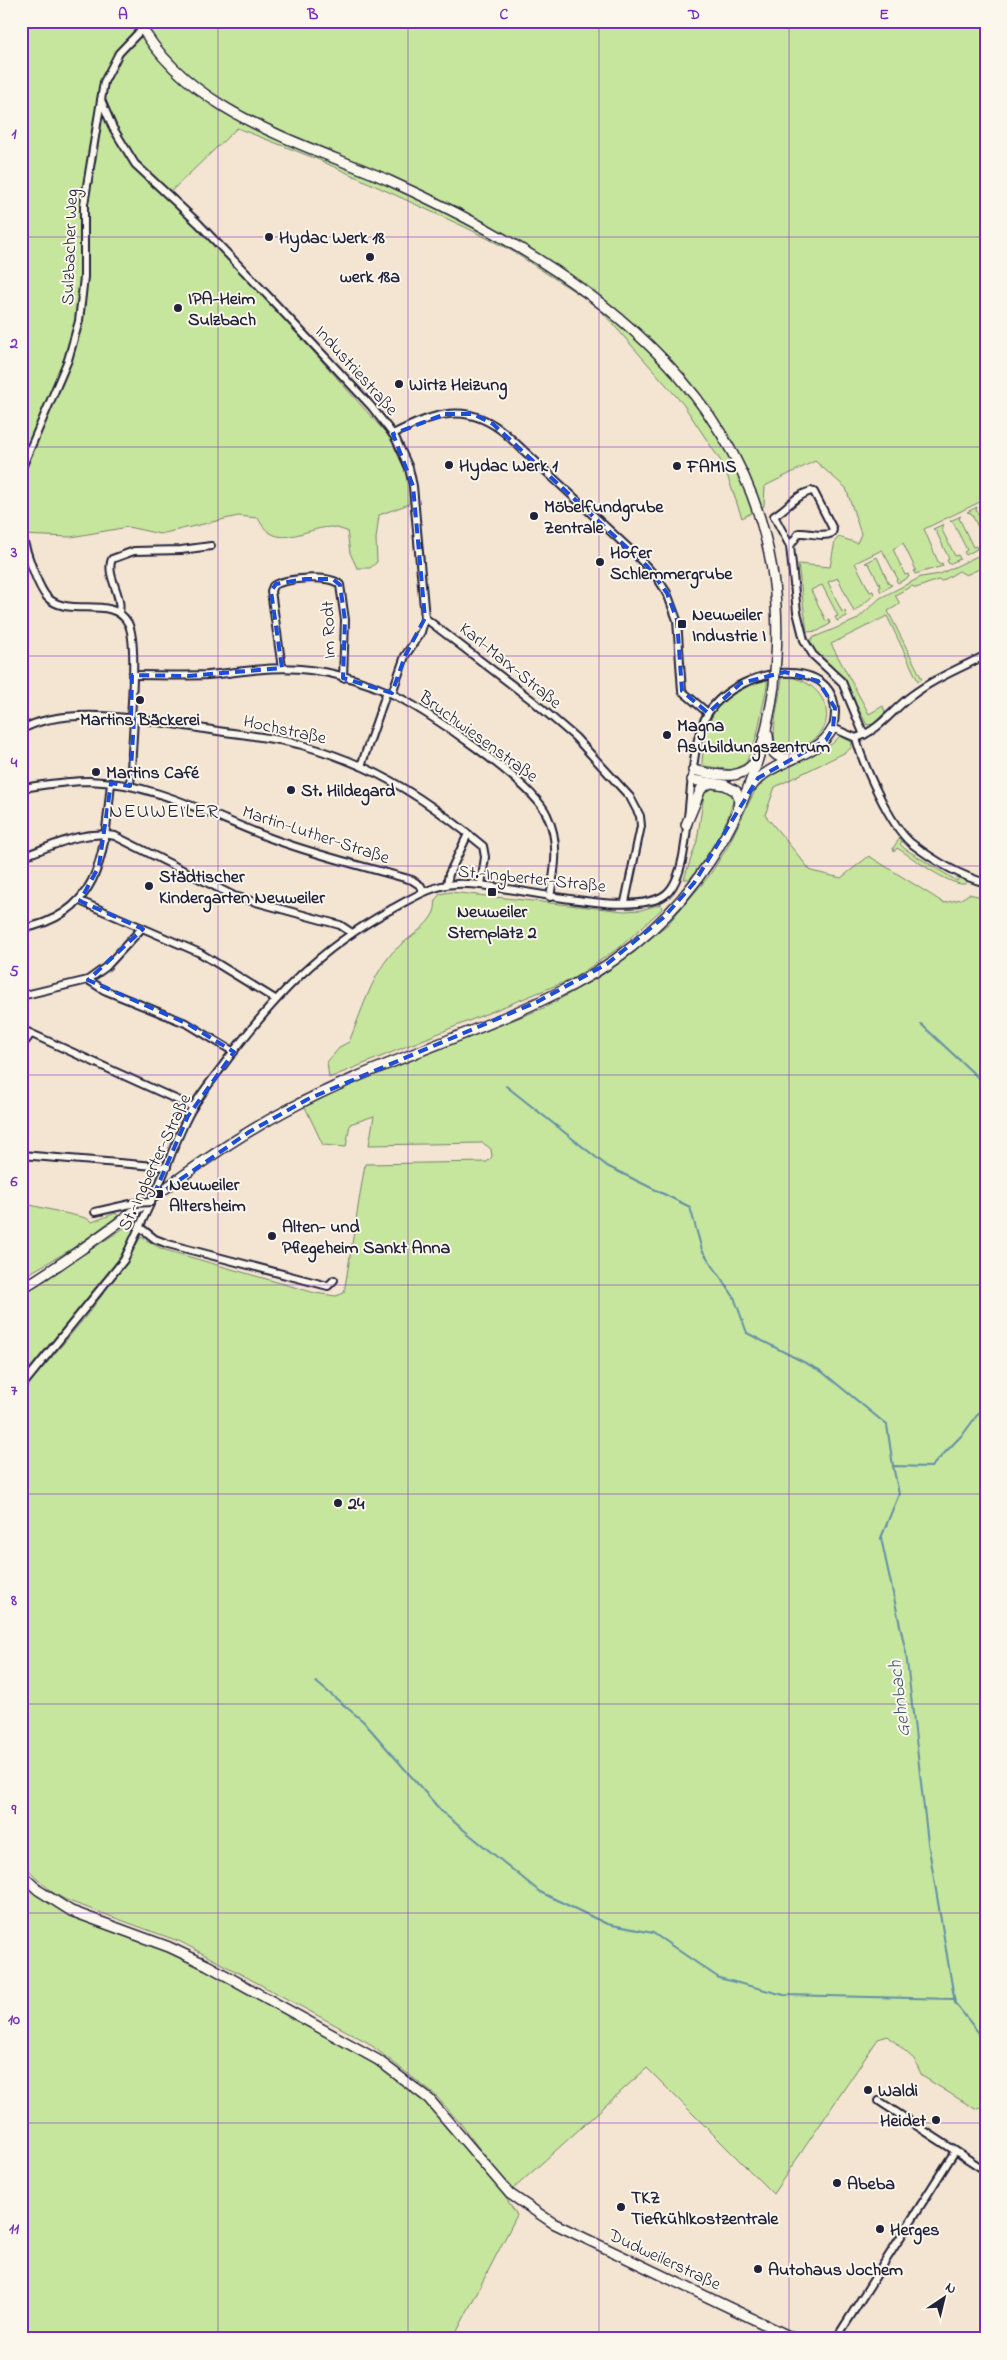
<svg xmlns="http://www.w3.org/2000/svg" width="1007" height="2360" font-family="'Indie Flower',sans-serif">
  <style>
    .green { fill: #c6e59d; stroke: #74846c }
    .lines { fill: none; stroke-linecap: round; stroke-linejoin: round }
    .stream { stroke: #6291a5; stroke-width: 2 }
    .street-casing { stroke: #22223b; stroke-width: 10 }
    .secondary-casing { stroke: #22223b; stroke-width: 12 }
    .street { stroke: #fbf7ec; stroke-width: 6 }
    .secondary { stroke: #fbf7ec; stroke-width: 9 }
    .street-bridge-casing { stroke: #22223b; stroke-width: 10; stroke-linecap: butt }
    .secondary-bridge-casing { stroke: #22223b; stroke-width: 12; stroke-linecap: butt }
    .street-bridge { stroke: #fbf7ec; stroke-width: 6 }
    .secondary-bridge { stroke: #fbf7ec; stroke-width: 9 }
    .marked { fill: none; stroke: #1d4ed8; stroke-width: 4; stroke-dasharray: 10 6; stroke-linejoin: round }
    .grid { fill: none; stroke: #7b2cbf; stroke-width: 1; stroke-opacity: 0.55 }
    .poi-dot { fill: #22223b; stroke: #fbf7ec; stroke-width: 2 }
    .labels { text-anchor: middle; stroke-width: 4; stroke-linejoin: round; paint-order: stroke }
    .poi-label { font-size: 18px; font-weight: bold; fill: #22223b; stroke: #fbf7ec; text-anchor: start }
    .street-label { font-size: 18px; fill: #22223b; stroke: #fbf7ec }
    .water-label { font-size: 19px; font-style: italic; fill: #425a70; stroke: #fbf7ec }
    .quarter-label { font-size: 20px; letter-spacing: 1px; fill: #22223b; stroke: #fbf7ec }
    .neatline { fill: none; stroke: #7b2cbf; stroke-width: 2 }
    .grid-label { font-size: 16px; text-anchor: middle; font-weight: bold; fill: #7b2cbf }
  </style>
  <rect width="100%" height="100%" fill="#f4e4d2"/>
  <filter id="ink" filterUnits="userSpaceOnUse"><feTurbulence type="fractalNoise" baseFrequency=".02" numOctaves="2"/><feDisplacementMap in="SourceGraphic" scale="10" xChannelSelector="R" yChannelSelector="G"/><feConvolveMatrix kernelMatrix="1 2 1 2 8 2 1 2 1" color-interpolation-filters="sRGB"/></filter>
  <g filter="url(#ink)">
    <g class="green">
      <path d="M 21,21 L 986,21 L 986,499 L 924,529 L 939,564 L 942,563 L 943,566 L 915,574 L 914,571 L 916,570 L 903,543 L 893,549 L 905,575 L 908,574 L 909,577 L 898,583 L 896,580 L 898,579 L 882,550 L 855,563 L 870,592 L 873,591 L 874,595 L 854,612 L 838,578 L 828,582 L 842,612 L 845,611 L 847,616 L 837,621 L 835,617 L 838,616 L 822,585 L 811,590 L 826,621 L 829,620 L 830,624 L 818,631 L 807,632 L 798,564 L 830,567 L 835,541 L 839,537 L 857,543 L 861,534 L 846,488 L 815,461 L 765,486 L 764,506 L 742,518 L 724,466 L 683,404 L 597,306 L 512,251 L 467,228 L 317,159 L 237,128 L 165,197 C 244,270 314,353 386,433 C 401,454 411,479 409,504 L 379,515 L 376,539 L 377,562 L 370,568 L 357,568 L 350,553 L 347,531 C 342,530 336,527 331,527 C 303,528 275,553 258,518 L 238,516 L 160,534 L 128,527 L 71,537 L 21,535 Z"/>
      <path d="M 977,507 L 976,510 L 986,529 L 986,545 L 984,546 L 982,543 L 985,541 L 971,513 L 967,512 Z"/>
      <path d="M 961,516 L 959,518 L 973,547 L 976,546 L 977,549 L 966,555 L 964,552 L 967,550 L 953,522 L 950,521 Z"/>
      <path d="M 944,524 L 941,528 L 955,556 L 958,555 L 960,559 L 949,564 L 947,560 L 949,559 L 936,531 L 933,529 Z"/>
      <path d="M 986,552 L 986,566 L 966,575 L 959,571 L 942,581 L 938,580 L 916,588 L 912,586 L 895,595 L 900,604 L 888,611 L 922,679 L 918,681 L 887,616 L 831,644 L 869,714 L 883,706 L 885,712 L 874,724 L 867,725 L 843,680 L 814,652 L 810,643 L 812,638 L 856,620 L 880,598 L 921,577 L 940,574 Z"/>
      <path d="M 877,557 L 889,584 L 892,585 L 881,592 L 879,588 L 881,587 L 869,564 L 865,563 Z"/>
      <path d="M 782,677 C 825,676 847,729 801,747 C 793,749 786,751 778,749 C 768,736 781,695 782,677 Z"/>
      <path d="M 756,680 L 767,680 L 767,686 L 757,735 L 746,763 L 732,770 L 705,766 L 702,764 C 703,741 710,706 731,693 C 739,688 748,684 756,680 Z"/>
      <path d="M 840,736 L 852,742 L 851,748 L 846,752 L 775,787 L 765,815 L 811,871 L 841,878 L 869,856 L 944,903 L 961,899 L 969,894 L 986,898 L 986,2105 L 975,2109 L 922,2076 L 914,2059 L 888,2036 L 878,2039 L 773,2194 L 647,2068 L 511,2191 L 460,2123 L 435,2095 L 367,2042 L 181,1942 L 66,1900 L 52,1892 L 21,1863 L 21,1393 C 64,1343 108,1294 141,1237 L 162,1249 L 315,1293 L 336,1296 L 344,1293 L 365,1164 L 487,1162 L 492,1157 L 491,1149 L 483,1143 L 369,1145 L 374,1116 L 350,1124 L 346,1147 L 323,1145 L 305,1107 L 345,1087 L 546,1007 L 602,975 L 667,925 L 709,876 L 727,848 L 761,778 L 832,744 Z"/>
      <path d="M 705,787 L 731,791 L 734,796 C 728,828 709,853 690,879 L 684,879 L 697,841 Z"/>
      <path d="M 900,838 L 904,839 L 900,844 L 905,849 L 957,881 L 961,873 L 968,876 L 965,884 C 949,886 912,857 897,848 L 894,852 L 893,848 Z"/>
      <path d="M 450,892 L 624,911 L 641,910 L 661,904 L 662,909 L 620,947 L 574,978 L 329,1078 L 327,1062 L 341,1046 L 349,1042 C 361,1013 371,978 391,954 C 405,938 440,922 435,900 L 440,894 Z"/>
      <path d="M 26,1204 L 86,1218 L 92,1222 L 116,1213 L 118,1216 L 70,1250 L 21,1278 L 21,1209 Z"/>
      <path d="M 132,1225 L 133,1235 L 117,1261 L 21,1379 L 21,1295 L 127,1226 Z"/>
      <path d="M 21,1880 L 38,1896 L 64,1911 L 159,1947 L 206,1968 L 371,2059 L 406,2083 L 429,2105 L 502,2192 L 517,2215 L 453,2339 L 21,2339 Z"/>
    </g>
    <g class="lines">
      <g class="stream">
        <path d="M 921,1024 L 986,1085"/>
        <path d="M 506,1086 L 607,1166 L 690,1207 L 702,1250 L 734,1297 L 747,1333 L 821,1371 L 887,1425 L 893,1466"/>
        <path d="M 986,1403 L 964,1433 L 931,1467 L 893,1466 L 899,1494 L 881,1538 L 906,1653 L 928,1843 L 955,2003 L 986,2042"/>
        <path d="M 316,1682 L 363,1721 L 443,1813 L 540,1892 L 607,1924 L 653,1933 L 719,1978 L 784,1995 L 954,1999"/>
      </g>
      <defs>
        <g id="street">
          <path d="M 101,100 L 113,128 L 135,164 L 198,223 L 269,297 L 371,406 L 395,437 L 409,468 L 413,486 L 425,618 L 421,632 L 405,656 L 392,693"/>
          <path d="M 393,434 C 435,413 467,401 506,434 L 636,555 L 658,579 L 667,593 L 677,620 L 682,691 L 708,713"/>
          <path d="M 21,470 L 68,360 L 79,321 L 84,277 L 84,204 L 104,82 L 119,53 L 142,29"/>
          <path d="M 21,533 C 26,549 36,585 47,597 C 68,619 112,594 128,623 C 137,640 132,697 131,719"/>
          <path d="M 790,546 L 799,533 C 809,532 822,538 832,533 L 833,529 L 814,492 L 811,491 C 796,495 787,508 774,516 L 790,546 L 797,612 L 804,640 L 813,655 L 842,682 L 864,735"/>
          <path d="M 119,612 C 123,595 105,575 112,559 L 134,551 L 181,550 L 211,546"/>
          <path d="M 425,618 L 533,701 L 575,737 L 630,797 L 640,816 L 641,826 L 625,902"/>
          <path d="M 282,668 L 271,591 L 273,586 C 284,578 331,574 340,585 L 345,620 L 343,678"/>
          <path d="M 132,675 C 157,675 182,676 208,675 C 242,672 276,665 310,670 C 336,673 366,682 390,693 C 424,708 533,783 547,815 C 560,842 555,869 550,897"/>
          <path d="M 21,730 C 68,702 160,723 212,730 C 242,735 273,737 302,745 C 323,751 343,758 363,767 C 406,786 447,816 483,846 L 485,857 L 481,885"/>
          <path d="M 856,738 C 863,765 890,825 911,843 C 932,859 960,876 986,883"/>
          <path d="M 361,766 L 387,691"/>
          <path d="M 130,786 L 134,719"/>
          <path d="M 21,788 C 44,785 66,781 89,781 C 156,783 213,817 273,839 C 319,856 366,867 412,880 L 421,886 L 423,892"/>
          <path d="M 21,857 C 51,847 83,829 115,836 L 234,896 L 340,925 L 352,933"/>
          <path d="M 447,884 L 449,874 L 468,834"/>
          <path d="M 80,901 L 200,953 L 275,999"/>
          <path d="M 21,929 C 103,914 104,851 111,783"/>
          <path d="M 88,980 L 104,990 L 188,1024 L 234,1052"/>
          <path d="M 21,996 L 88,980 L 106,967 L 142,928"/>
          <path d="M 21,1029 L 193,1107"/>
          <path d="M 21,1047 L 31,1034"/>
          <path d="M 21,1155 L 167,1167"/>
          <path d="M 161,1180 C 170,1158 178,1135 189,1114 C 199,1095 214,1078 227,1060 C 276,995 318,950 390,910 C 411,899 431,885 456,884 C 502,881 631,922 666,894 C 697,869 682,754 708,713 C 741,662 851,652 833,728 L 856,738 C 880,730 891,711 911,696 C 933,679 960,668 986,655"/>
          <path d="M 95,1212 L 135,1203"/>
          <path d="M 141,1228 L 155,1239 L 168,1244 L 328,1286 L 334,1280"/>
          <path d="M 21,1387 L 124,1260 L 151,1202"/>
          <path d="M 879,2101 L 986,2171"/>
          <path d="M 836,2339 L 955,2151"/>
        </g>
        <g id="secondary">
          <path d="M 138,21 C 188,113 301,142 390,181 C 591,272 791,409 776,657"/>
          <path d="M 768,735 C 769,750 775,760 791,758"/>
          <path d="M 693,770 C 716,775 742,783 757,759"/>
          <path d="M 692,780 L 725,785 L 736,791 L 739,799 L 738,809"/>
          <path d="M 752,786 C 773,758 816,760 833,728"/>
          <path d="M 686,825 L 701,789 L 710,783"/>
          <path d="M 21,1289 C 112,1234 191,1161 285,1111 C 378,1061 480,1034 573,985 C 688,925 757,813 774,686"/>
          <path d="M 21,1874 L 38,1890 L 71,1911 L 169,1947 L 207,1965 L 378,2060 L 429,2099 L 510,2194 L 553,2223 L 795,2339"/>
        </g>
      </defs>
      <use href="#street" class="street-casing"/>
      <use href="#secondary" class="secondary-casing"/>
      <use href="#street" class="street"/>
      <use href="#secondary" class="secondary"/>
      <defs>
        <path id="street-bridge" d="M 135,1203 L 151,1202 L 161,1180"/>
        <path id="secondary-bridge" d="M 774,686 L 776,657"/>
      </defs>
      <use href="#street-bridge" class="street-bridge-casing"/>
      <use href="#secondary-bridge" class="secondary-bridge-casing"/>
      <use href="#street-bridge" class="street-bridge"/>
      <use href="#secondary-bridge" class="secondary-bridge"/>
    </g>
  </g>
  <path class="marked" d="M 445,414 L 473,414 L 493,424 L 647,566 L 667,593 L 677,620 L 682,691 L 708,713 L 741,683 L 785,672 L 818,681 L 835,708 L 833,728 L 826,740 L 758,778 L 694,883 L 664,917 L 607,964 L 537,1002 L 308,1099 L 249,1132 L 152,1199 L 188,1116 L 234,1052 L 188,1024 L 88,980 L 143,929 L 80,901 L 99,866 L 111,783 L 130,786 L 134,719 L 131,719 L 132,675 L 188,676 L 282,668 L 271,591 L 276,584 L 305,579 L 333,579 L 340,585 L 345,620 L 343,678 L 392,693 L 405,656 L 425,618 L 413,486 L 393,434 Z"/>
  <path class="grid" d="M 218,21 L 218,2339M 408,21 L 408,2339M 599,21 L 599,2339M 789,21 L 789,2339M 21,237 L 986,237M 21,447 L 986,447M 21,656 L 986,656M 21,866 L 986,866M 21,1075 L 986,1075M 21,1285 L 986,1285M 21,1494 L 986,1494M 21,1704 L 986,1704M 21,1913 L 986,1913M 21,2123 L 986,2123"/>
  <g class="poi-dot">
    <circle cx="269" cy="237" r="5"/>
    <circle cx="370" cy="257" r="5"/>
    <circle cx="178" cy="308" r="5"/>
    <circle cx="399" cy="384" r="5"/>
    <circle cx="449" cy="465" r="5"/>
    <circle cx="677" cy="466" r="5"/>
    <circle cx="534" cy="516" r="5"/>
    <circle cx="600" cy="562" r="5"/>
    <rect x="677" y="619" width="10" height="10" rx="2.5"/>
    <circle cx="140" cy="700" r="5"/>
    <circle cx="667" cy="735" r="5"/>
    <circle cx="96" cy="772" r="5"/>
    <circle cx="291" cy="790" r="5"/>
    <circle cx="149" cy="886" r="5"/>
    <rect x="487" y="887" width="10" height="10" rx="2.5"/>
    <rect x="154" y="1189" width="10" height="10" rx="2.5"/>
    <circle cx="272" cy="1236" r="5"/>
    <circle cx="338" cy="1503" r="5"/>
    <circle cx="868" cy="2090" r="5"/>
    <circle cx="936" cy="2120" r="5"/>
    <circle cx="837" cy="2183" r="5"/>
    <circle cx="621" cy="2207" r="5"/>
    <circle cx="880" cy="2229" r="5"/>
    <circle cx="758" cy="2269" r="5"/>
  </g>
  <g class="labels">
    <g class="poi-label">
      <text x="279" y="243">Hydac Werk 18</text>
      <text x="370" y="282" text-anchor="middle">werk 18a</text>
      <text x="188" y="304">IPA-Heim<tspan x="188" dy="21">Sulzbach</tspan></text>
      <text x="409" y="390">Wirtz Heizung</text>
      <text x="459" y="471">Hydac Werk 1</text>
      <text x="687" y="472">FAMIS</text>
      <text x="544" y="512">Möbelfundgrube<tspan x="544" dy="21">Zentrale</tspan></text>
      <text x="610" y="558">Hofer<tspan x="610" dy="21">Schlemmergrube</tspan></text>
      <text x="692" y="620">Neuweiler<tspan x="692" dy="21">Industrie I</tspan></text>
      <text x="140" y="725" text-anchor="middle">Martins Bäckerei</text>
      <text x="677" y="731">Magna<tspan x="677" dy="21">Asubildungszentrum</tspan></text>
      <text x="106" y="778">Martins Café</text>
      <text x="301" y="796">St. Hildegard</text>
      <text x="159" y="882">Städtischer<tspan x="159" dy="21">Kindergarten Neuweiler</tspan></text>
      <text x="492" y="917" text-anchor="middle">Neuweiler<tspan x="492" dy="21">Sternplatz 2</tspan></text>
      <text x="169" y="1190">Neuweiler<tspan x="169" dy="21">Altersheim</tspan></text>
      <text x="282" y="1232">Alten- und<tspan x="282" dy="21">Pflegeheim Sankt Anna</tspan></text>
      <text x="348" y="1509">24</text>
      <text x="878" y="2096">Waldi</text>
      <text x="926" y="2126" text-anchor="end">Heidet</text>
      <text x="847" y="2189">Abeba</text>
      <text x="631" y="2203">TKZ<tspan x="631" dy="21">Tiefkühlkostzentrale</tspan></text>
      <text x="890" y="2235">Herges</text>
      <text x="768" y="2275">Autohaus Jochem</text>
    </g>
    <g class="street-label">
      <text transform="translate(69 247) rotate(-88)" y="6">Sulzbacher Weg</text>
      <text transform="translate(357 370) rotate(48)" y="6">Industriestraße</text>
      <text transform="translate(328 630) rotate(-92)" y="6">Im Rodt</text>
      <text transform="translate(511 665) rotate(39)" y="6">Karl-Marx-Straße</text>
      <text transform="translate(285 729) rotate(12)" y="6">Hochstraße</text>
      <text transform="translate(479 736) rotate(36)" y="6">Bruchwiesenstraße</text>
      <text transform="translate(316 834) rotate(18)" y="6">Martin-Luther-Straße</text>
      <text transform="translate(532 878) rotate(6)" y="6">St.-Ingberter-Straße</text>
      <text transform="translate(154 1162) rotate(-65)" y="6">St.-Ingberter-Straße</text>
      <text transform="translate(665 2259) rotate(25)" y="6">Dudweilerstraße</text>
    </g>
    <g class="water-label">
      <text transform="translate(898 1699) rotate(-97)" y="7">Gehnbach</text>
    </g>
    <g class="quarter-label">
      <text x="164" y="817">NEUWEILER</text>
    </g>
  </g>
  <rect width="1007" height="2360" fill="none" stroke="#fbf7ec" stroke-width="55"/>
  <g transform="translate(944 2298) rotate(35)" stroke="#fbf7ec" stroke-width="4" paint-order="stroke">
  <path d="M0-4L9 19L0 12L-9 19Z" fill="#22223b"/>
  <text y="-8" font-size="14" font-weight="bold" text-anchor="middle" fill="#22223b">N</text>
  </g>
  <rect x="28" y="28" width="952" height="2304" class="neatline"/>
  <g class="grid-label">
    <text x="123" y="19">A</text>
    <text x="313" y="19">B</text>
    <text x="504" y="19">C</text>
    <text x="694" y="19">D</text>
    <text x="884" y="19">E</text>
    <text x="14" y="138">1</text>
    <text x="14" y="348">2</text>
    <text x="14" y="557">3</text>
    <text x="14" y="767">4</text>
    <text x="14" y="976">5</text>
    <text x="14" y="1186">6</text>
    <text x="14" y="1395">7</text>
    <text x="14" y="1605">8</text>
    <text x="14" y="1814">9</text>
    <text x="14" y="2024">10</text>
    <text x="14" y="2233">11</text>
  </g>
</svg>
